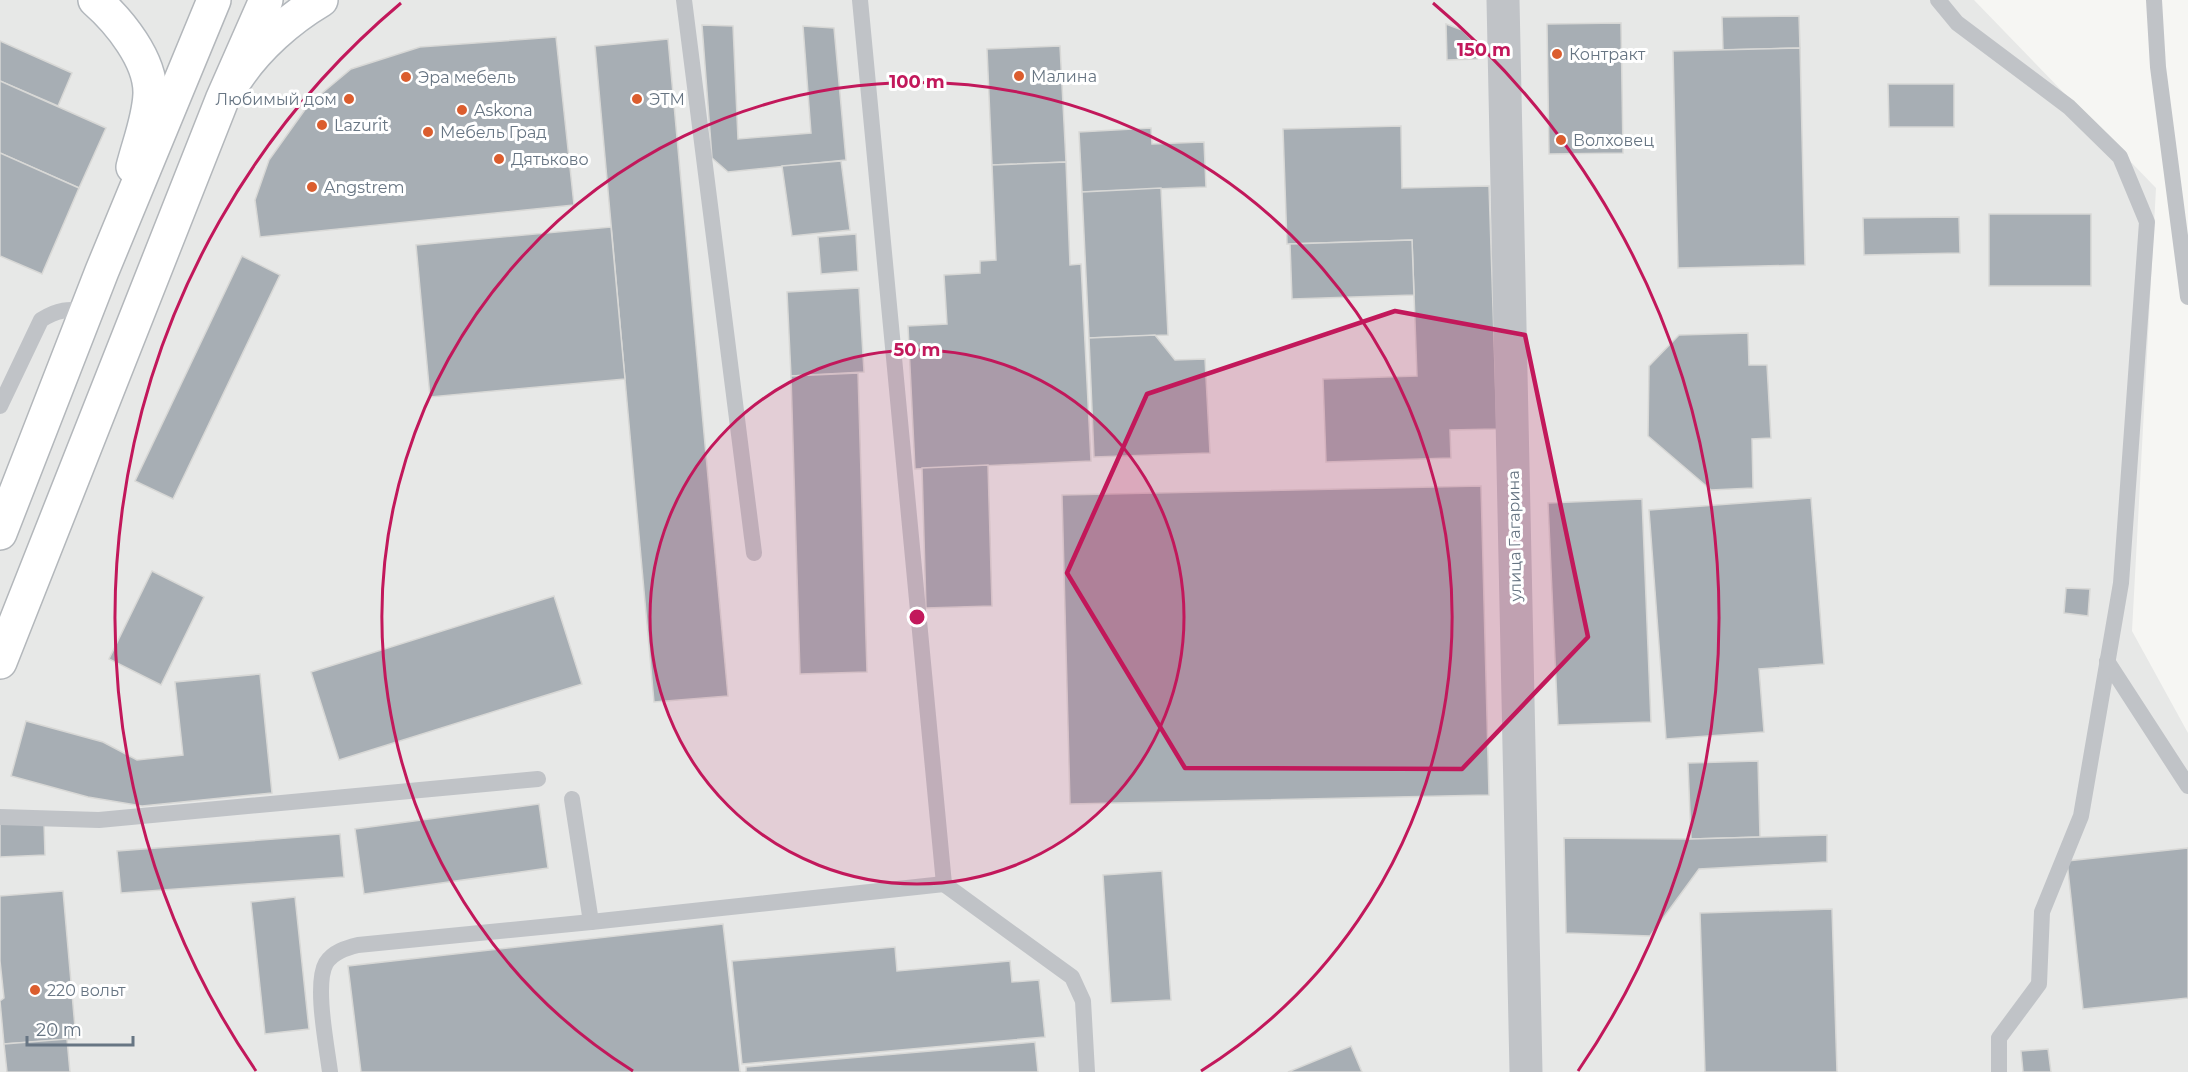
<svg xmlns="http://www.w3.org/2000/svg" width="2188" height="1072" font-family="Montserrat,sans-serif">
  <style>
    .built { fill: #e7e8e7 }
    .building { fill: #a7aeb4; stroke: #d8d8d6; stroke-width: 1.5 }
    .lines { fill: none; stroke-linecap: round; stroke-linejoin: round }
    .secondary-casing { stroke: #b2b7bc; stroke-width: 36 }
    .primary-casing { stroke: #b3b7bb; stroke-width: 36 }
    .lane { stroke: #c0c3c7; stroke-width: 16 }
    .street { stroke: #c0c3c7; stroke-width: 33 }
    .secondary { stroke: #fff; stroke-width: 33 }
    .primary { stroke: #fff; stroke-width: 33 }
    .marked { fill: #c2185b; fill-opacity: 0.2; stroke: #c2185b; stroke-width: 4.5; stroke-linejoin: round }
    .ring { fill: none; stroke: #c2185b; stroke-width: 3 }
    .poi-dot { fill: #db5d2e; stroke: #fff; stroke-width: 2 }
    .labels { text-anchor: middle; stroke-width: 6; stroke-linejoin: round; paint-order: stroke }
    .poi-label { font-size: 16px; fill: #677583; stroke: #fff; text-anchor: start }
    .street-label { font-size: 16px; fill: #677583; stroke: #fff }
    .centre { fill: #c2185b; stroke: #fff; stroke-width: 3 }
    .ring-label { font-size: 18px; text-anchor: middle; font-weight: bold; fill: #c2185b; stroke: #fff; stroke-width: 6; stroke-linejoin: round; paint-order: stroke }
  </style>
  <rect width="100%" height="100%" fill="#f6f6f3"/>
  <path class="built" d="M 0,0 L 1974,0 L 2156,188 L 2132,631 L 2188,733 L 2188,1072 L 0,1072 Z"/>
  <g class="building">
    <path d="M 1799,16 L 1800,48 L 1723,50 L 1722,17 Z"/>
    <path d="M 1621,23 L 1623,153 L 1549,154 L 1547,24 Z"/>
    <path d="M 1446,24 L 1462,30 L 1476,44 L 1477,59 L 1447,60 Z"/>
    <path d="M 702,25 L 733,26 L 738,139 L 811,133 L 803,26 L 834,28 L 846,160 L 728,172 L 712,158 Z"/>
    <path d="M 556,37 L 574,205 L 260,237 L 255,200 L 269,160 L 309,104 L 351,69 L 420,47 Z"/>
    <path d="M 668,39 L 728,696 L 654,702 L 595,46 Z"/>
    <path d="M 0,41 L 72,73 L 58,106 L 0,81 Z"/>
    <path d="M 1060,46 L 1066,162 L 992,165 L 987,49 Z"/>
    <path d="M 1800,48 L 1805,265 L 1678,268 L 1673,51 Z"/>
    <path d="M 0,81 L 106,128 L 79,188 L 0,153 Z"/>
    <path d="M 1888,84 L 1954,84 L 1954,127 L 1889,127 Z"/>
    <path d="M 1401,126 L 1402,188 L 1489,186 L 1497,429 L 1450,430 L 1451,458 L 1326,462 L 1323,379 L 1417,376 L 1412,240 L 1287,244 L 1283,129 Z"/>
    <path d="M 1151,128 L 1152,144 L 1204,142 L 1206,187 L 1082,192 L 1079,132 Z"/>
    <path d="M 0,153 L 79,188 L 42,274 L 0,256 Z"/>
    <path d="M 841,161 L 850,230 L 792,236 L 782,166 Z"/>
    <path d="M 1066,162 L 1070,265 L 1081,264 L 1091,461 L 915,469 L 908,326 L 947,324 L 944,275 L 980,273 L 980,261 L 996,260 L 992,165 Z"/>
    <path d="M 1161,188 L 1168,335 L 1089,338 L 1082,192 Z"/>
    <rect x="1989" y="214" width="102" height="72"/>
    <path d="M 1959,217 L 1960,253 L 1864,255 L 1863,218 Z"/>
    <path d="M 611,227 L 625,379 L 430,397 L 416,245 Z"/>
    <path d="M 856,234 L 858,271 L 821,274 L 818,237 Z"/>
    <path d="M 1412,240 L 1414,295 L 1292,299 L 1290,244 Z"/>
    <path d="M 242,256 L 280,275 L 173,499 L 135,481 Z"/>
    <path d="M 859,288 L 864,372 L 791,376 L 787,292 Z"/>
    <path d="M 1748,333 L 1749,365 L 1767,365 L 1771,438 L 1752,439 L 1753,488 L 1711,490 L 1648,436 L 1649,366 L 1679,335 Z"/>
    <path d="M 1155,335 L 1175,360 L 1205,359 L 1210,453 L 1094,457 L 1089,338 Z"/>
    <path d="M 858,373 L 867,672 L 800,674 L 791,376 Z"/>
    <path d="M 988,465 L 992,606 L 926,608 L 922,468 Z"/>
    <path d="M 1481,486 L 1489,795 L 1070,804 L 1062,495 Z"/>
    <path d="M 1811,498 L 1824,664 L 1759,669 L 1764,732 L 1666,739 L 1649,510 Z"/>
    <path d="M 1642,499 L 1651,722 L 1558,725 L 1548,503 Z"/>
    <path d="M 152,571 L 204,597 L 161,685 L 109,659 Z"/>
    <path d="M 2066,588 L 2090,589 L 2088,616 L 2064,613 Z"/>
    <path d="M 554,596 L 582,684 L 339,760 L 311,672 Z"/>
    <path d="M 260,674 L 272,793 L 142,806 L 88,797 L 11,776 L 26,721 L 103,742 L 137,760 L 183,755 L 175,682 Z"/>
    <path d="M 1758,761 L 1760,837 L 1691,839 L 1688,763 Z"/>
    <path d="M 539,804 L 548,868 L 364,894 L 355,829 Z"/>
    <path d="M 44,822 L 45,855 L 0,857 L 0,824 Z"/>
    <path d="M 340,834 L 344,877 L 121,893 L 117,851 Z"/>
    <path d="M 1827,835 L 1827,862 L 1699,869 L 1650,936 L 1566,933 L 1564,838 L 1691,839 Z"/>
    <path d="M 2188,848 L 2188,998 L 2083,1009 L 2067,861 Z"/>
    <path d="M 1162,871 L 1171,1000 L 1111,1003 L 1103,875 Z"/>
    <path d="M 63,891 L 76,1039 L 4,1044 L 0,1001 L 4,998 L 0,961 L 0,896 Z"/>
    <path d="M 295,897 L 309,1029 L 265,1034 L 251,902 Z"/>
    <path d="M 1832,909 L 1837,1072 L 1705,1072 L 1700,913 Z"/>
    <path d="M 723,924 L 740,1072 L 361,1072 L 348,966 Z"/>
    <path d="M 895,947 L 897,971 L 1010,961 L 1012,982 L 1039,980 L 1045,1037 L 742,1064 L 732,961 Z"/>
    <path d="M 67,1039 L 70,1072 L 7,1072 L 4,1044 Z"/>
    <path d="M 1035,1042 L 1038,1072 L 746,1072 L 746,1067 Z"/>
    <path d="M 1351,1046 L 1362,1072 L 1288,1072 Z"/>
    <path d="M 2048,1049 L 2051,1072 L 2023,1072 L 2021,1051 Z"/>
  </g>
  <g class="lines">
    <defs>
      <g id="secondary">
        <path d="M 95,0 C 119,21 151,60 150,94 C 149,119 139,143 133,167"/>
        <path d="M 236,79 C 257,47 289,19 321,0"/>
      </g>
      <g id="primary">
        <path d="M 0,533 L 102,271 L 214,0"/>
        <path d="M 0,662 L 222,100 L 266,0"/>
      </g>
    </defs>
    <use href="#secondary" class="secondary-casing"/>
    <use href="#primary" class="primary-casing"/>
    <g class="lane">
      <path d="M 684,0 L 754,553"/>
      <path d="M 860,0 L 944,884 L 1072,977 L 1083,1001 L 1087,1072"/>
      <path d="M 1938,0 L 1957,23 L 2069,107 L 2120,157 L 2147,222 L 2121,583 L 2081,816 L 2042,912 L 2039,984 L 1999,1038 L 1999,1072"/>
      <path d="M 2154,0 L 2158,67 L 2188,297"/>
      <path d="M 0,406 L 41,320 C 58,309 68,309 87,311"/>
      <path d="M 2107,661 L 2188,786"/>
      <path d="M 572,799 L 591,922"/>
      <path d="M 0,817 L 99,820 L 538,779"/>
      <path d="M 330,1072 C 327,1047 314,984 326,963 C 333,952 346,948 358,945 L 591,922 L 944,884"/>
    </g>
    <path class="street" d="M 1503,0 L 1526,1072"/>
    <use href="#secondary" class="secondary"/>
    <use href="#primary" class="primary"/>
  </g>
  <path class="marked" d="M 1395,311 L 1525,335 L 1588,637 L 1462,769 L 1185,768 L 1067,573 L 1147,394 Z"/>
  <circle cx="917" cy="617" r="267" fill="#c2185b" fill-opacity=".12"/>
  <g class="ring">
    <circle cx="917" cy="617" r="267"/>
    <path d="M633 1071A535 535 0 1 1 1201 1071"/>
    <path d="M256 1071A802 802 0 0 1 401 3M1433 3A802 802 0 0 1 1578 1071"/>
  </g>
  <g class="poi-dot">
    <circle cx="1557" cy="54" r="6"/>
    <circle cx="1019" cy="76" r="6"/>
    <circle cx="406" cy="77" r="6"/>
    <circle cx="349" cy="99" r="6"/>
    <circle cx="637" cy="99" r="6"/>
    <circle cx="462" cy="110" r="6"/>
    <circle cx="322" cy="125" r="6"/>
    <circle cx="428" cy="132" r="6"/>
    <circle cx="1561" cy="140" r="6"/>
    <circle cx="499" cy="159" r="6"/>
    <circle cx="312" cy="187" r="6"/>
    <circle cx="35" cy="990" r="6"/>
  </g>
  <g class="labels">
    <g class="poi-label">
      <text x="1569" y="60">Контракт</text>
      <text x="1031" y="82">Малина</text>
      <text x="418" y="83">Эра мебель</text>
      <text x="337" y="105" text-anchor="end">Любимый дом</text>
      <text x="649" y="105">ЭТМ</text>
      <text x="474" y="116">Askona</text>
      <text x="334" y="131">Lazurit</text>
      <text x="440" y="138">Мебель Град</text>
      <text x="1573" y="146">Волховец</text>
      <text x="511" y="165">Дятьково</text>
      <text x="324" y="193">Angstrem</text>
      <text x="47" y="996">220 вольт</text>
    </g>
    <g class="street-label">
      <text transform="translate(1514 536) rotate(-91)" y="6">улица Гагарина</text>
    </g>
  </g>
  <circle cx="917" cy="617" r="9" class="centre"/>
  <g class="ring-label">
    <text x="1484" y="56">150 m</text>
    <text x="917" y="88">100 m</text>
    <text x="917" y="356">50 m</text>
  </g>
  <path d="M27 1036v9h106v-9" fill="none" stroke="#677583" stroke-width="3"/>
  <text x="36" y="1036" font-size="18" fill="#677583" stroke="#ffffff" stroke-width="4.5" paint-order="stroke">20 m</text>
</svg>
